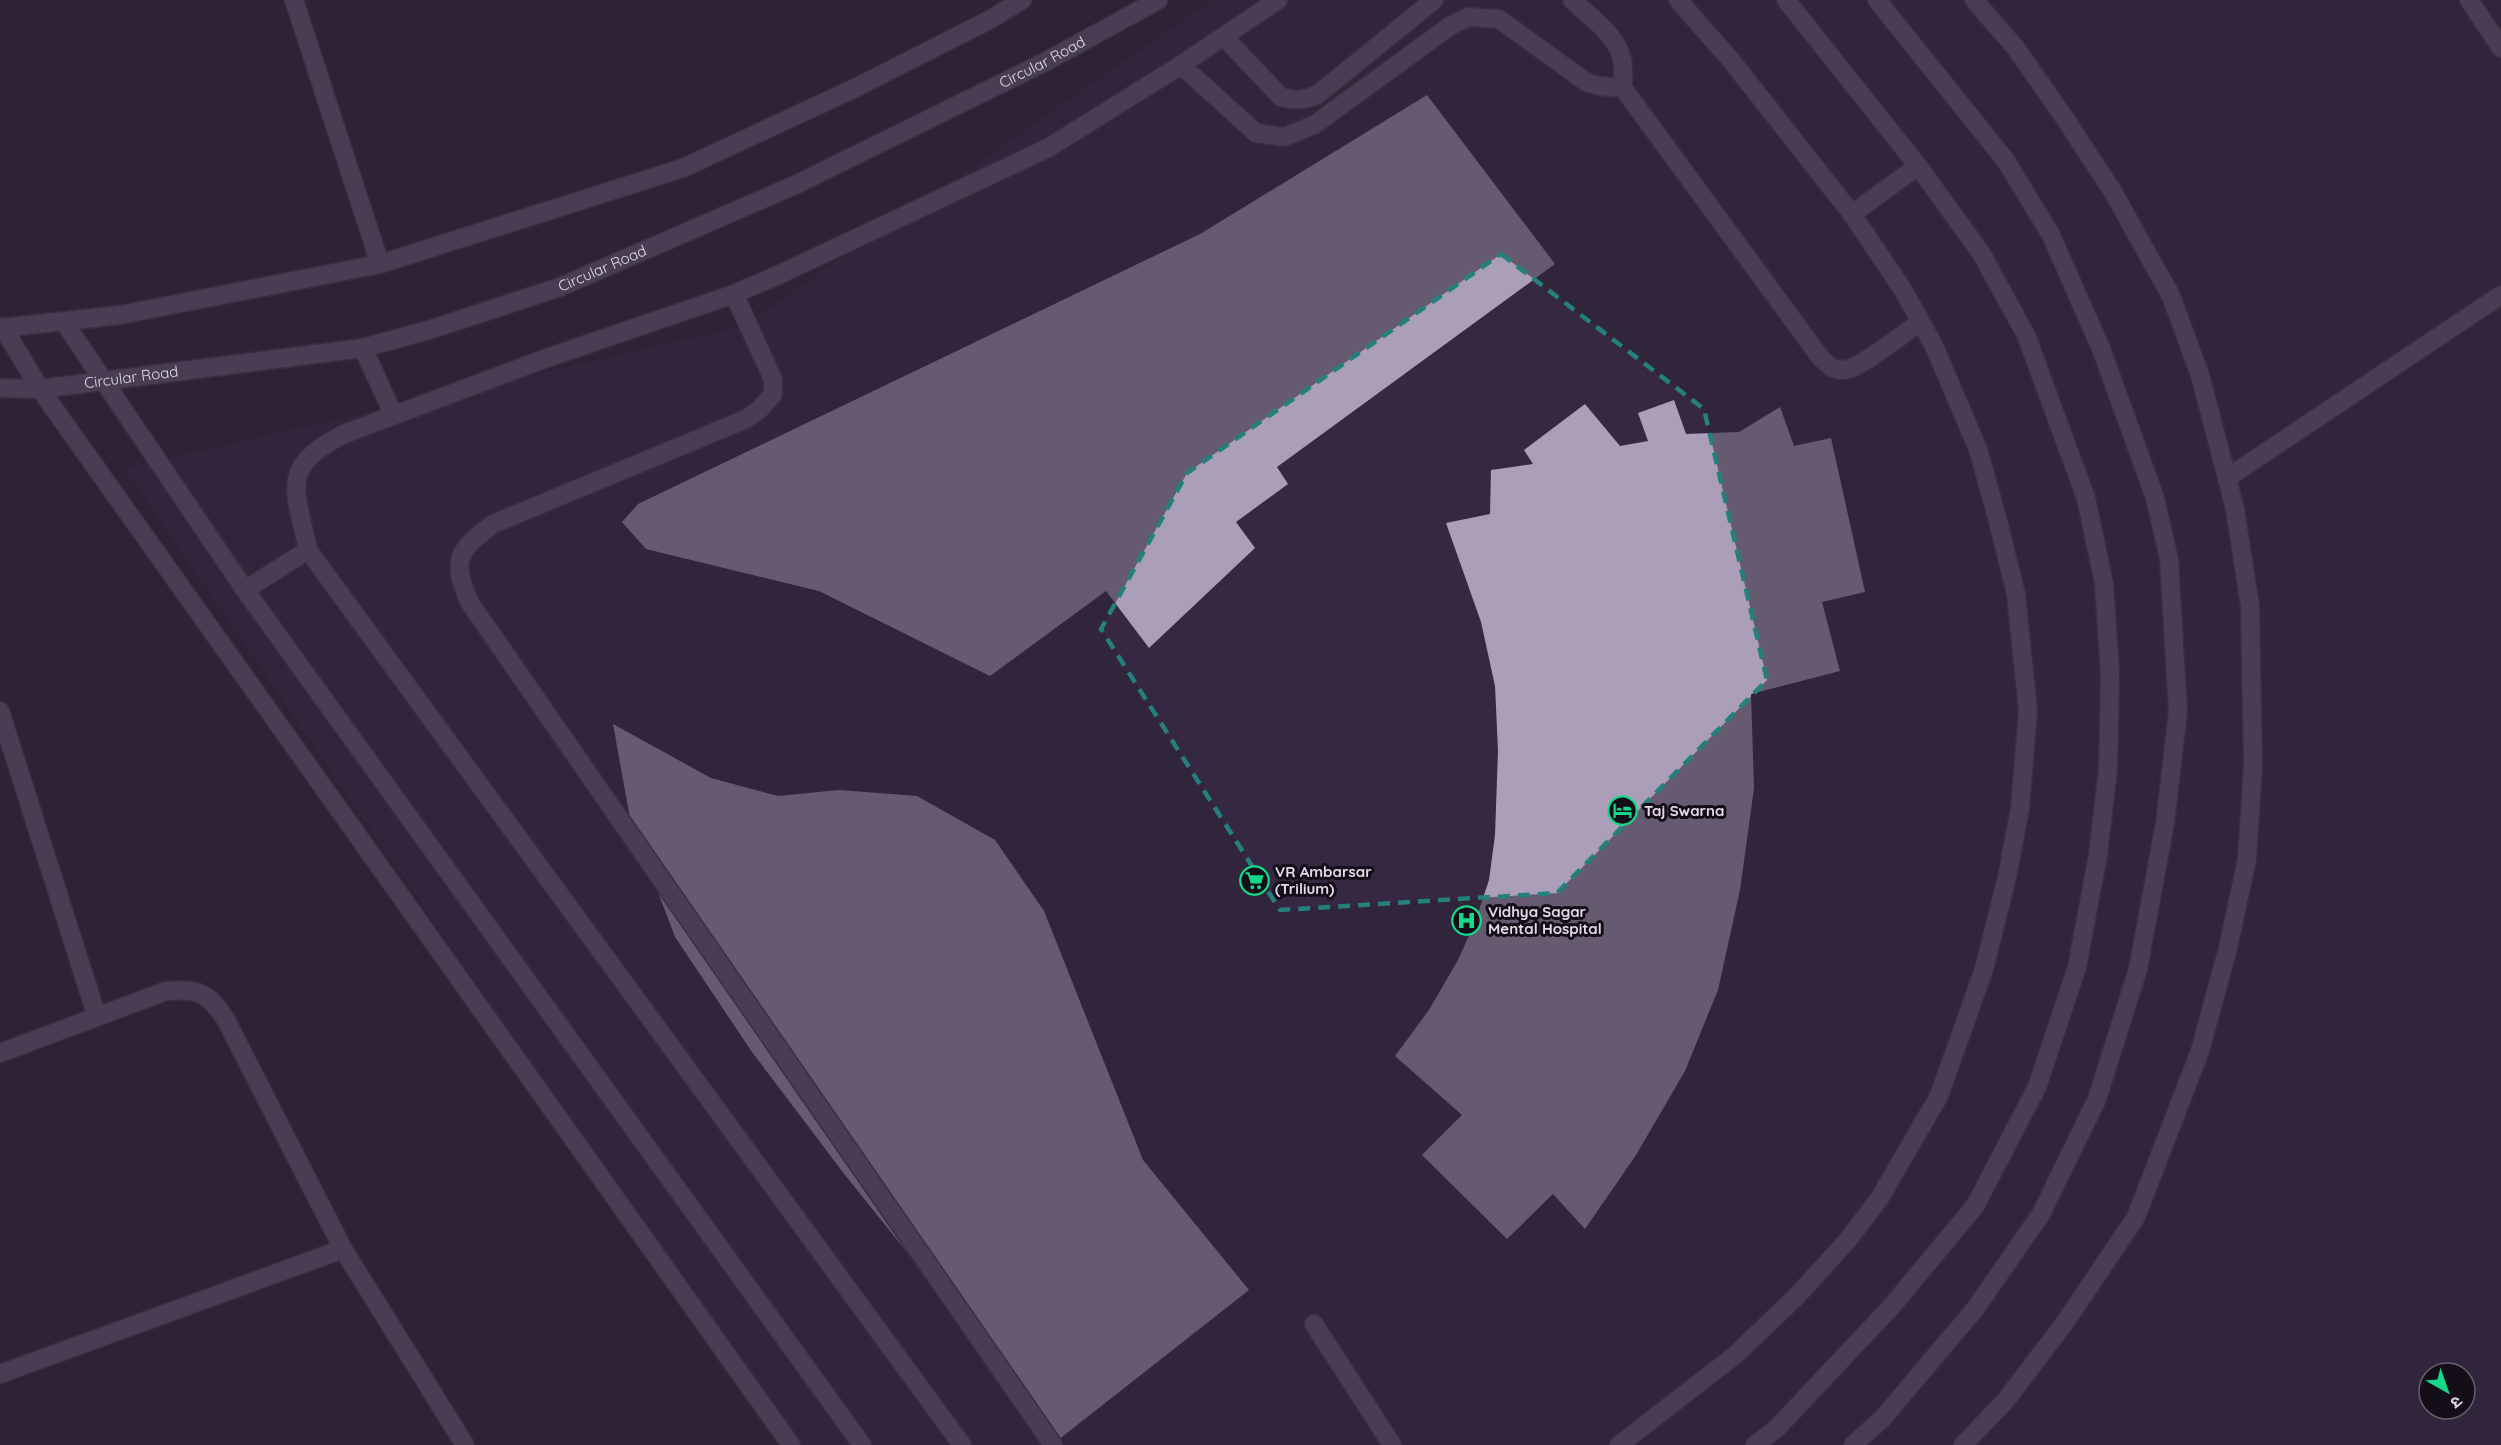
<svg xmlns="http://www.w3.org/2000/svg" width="2501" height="1445" font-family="Quicksand,'Noto Sans Devanagari',sans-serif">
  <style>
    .built { fill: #362843; fill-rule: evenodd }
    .building { fill: #ab9eb9 }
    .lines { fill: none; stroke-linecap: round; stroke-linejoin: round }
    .minor-casing { stroke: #463d4e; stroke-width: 21 }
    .minor { stroke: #695d75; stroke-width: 18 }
    .marked { fill: none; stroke: #24807a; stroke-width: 4.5; stroke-dasharray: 12 8; stroke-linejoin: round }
    .labels { text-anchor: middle; stroke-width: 6; stroke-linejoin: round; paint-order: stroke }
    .street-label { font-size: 15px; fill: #e1dae8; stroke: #130e17 }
    .poi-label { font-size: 15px; font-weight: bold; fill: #e1dae8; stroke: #130e17; text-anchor: start }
  </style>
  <rect width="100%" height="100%" fill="#2d2237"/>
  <path class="built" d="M 1212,0 L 2501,0 L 2501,1445 L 791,1445 L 124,468 L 744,326 ZM 2429,1373 L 2465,1373 L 2465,1409 L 2429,1409 Z"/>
  <g class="building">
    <path d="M 1427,95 L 1555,264 L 1277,467 L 1288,484 L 1236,522 L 1255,548 L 1149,648 L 1106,591 L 990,676 L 819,591 L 646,549 L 622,522 L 638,504 L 1200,234 Z"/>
    <path d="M 1674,400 L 1686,434 L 1739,432 L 1780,407 L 1794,446 L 1831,438 L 1865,592 L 1822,602 L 1840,671 L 1751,694 L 1754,788 L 1740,890 L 1718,990 L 1685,1071 L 1636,1155 L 1585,1229 L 1553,1194 L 1507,1239 L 1422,1155 L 1462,1115 L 1395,1056 L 1429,1010 L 1458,960 L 1475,922 L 1489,880 L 1495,835 L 1498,751 L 1495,686 L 1481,622 L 1446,523 L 1490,514 L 1491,470 L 1533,464 L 1524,450 L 1585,404 L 1620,446 L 1648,441 L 1638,413 Z"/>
    <path d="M 613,724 L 711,778 L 778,796 L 839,790 L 917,796 L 995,840 L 1044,911 L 1143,1160 L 1249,1290 L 1058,1440 L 845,1175 L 752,1052 L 675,937 L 630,818 Z"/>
  </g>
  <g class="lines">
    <defs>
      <g id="minor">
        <path d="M 294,0 L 380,264"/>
        <path d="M 1572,0 C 1589,16 1617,35 1622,59 C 1624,68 1623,79 1623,88 L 1820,357 C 1827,364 1833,371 1844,370 C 1861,368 1904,333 1920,322"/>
        <path d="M 2469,0 L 2501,48"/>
        <path d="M 1224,37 L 1281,97 C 1295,101 1303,100 1317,95 L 1434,0"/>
        <path d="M 1181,65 L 1256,133 L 1284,137 L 1314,125 L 1450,26 L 1468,17 L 1499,19 L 1586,82 L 1599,86 L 1623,88"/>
        <path d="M 1852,214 L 1918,166"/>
        <path d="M 734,294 L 773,379 L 773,394 L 760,409 L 746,419 L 493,524 C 457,551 451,560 470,603 L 1053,1445"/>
        <path d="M 64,322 L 245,590 L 862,1445"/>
        <path d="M 3,327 L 40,389 L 791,1445"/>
        <path d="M 0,328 L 120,315 L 380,264 L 683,168 L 855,88 L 991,19 L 1022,0"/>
        <path d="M 363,348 L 393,414"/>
        <path id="s1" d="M 0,388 L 40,389 L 363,348 L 429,330 L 560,287 L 795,185 L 1045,62 L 1158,0"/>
        <path d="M 2227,478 L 2501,295"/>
        <path d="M 245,590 L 308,550"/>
        <path d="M 0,711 L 97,1017"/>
        <path d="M 0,1053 L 166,991 C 199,989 208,992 226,1020 L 343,1249 L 465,1445"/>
        <path d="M 1314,1324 L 1392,1445"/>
        <path d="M 0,1374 L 343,1249"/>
        <path d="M 962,1445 L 308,550 C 295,488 279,467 344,434 L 544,359 L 734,294 L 776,276 L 1048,148 L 1181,65 L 1278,0"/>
        <path d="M 1619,1445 L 1734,1356 L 1796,1297 L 1847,1241 L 1879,1199 L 1939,1096 L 1984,969 L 2007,877 L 2020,808 L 2028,711 L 2016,594 L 1998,521 L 1978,449 L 1934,346 L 1903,290 L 1852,214 L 1730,59 L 1678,0"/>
        <path d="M 1755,1445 L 1776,1429 L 1891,1307 L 1975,1206 L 2037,1087 L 2077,967 L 2098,855 L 2108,769 L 2110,673 L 2104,584 L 2086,498 L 2026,335 L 1981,253 L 1918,166 L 1786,0"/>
        <path d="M 1853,1445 L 1882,1419 L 1975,1309 L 2041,1214 L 2097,1099 L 2138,969 L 2165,823 L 2178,711 L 2169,559 L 2155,498 L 2102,351 L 2051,235 L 2006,161 L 1877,0"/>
        <path d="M 1963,1445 L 2006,1400 L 2066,1321 L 2136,1217 L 2200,1051 L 2228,948 L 2247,859 L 2253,765 L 2250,606 L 2235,509 L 2200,375 L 2171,296 L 2113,192 L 2064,117 L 2015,47 L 1974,0"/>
      </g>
    </defs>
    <use href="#minor" class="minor-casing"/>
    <use href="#minor" class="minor"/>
  </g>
  <path d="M0 0H2501V1445H0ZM 1501,254 L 1704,409 L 1767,680 L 1557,893 L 1280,910 L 1101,629 L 1187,473 Z" fill="#2d2237" fill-opacity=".55" fill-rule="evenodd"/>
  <path class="marked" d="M 1501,254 L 1704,409 L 1767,680 L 1557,893 L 1280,910 L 1101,629 L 1187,473 Z"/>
  <defs>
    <symbol id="hotel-ring" viewBox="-11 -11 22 22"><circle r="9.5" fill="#130e17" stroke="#15d989" stroke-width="1.5"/><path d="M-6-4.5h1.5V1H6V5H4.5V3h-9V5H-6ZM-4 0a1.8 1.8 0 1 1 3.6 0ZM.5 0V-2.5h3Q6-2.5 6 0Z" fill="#15d989"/></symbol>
    <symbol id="supermarket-ring" viewBox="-11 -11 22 22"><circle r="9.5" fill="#130e17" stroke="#15d989" stroke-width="1.5"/><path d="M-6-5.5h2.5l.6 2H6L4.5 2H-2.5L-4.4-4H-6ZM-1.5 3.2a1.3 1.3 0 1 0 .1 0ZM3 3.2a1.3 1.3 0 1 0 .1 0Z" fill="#15d989"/></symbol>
    <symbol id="hospital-ring" viewBox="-11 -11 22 22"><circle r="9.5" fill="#130e17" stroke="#15d989" stroke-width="1.5"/><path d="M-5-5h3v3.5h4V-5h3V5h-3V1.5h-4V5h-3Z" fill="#15d989"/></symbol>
  </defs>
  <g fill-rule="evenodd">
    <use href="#hotel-ring" x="1606" y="794" width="33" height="33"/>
    <use href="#supermarket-ring" x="1238" y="864" width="33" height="33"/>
    <use href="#hospital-ring" x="1450" y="904" width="33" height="33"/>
  </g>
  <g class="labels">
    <g class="street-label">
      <text dy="5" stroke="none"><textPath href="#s1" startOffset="1104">Circular Road</textPath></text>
      <text dy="5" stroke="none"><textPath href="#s1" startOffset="618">Circular Road</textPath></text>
      <text dy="5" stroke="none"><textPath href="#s1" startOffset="132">Circular Road</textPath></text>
    </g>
    <g class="poi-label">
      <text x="1644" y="816">Taj Swarna</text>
      <text x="1275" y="877">VR Ambarsar<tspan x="1275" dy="17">(Trilium)</tspan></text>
      <text x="1488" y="917">Vidhya Sagar<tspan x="1488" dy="17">Mental Hospital</tspan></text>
    </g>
  </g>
  <g transform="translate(2447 1391) rotate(140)"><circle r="28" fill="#130e17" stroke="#65606b" stroke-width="1.5"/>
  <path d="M0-4.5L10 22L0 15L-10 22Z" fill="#15d989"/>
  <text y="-9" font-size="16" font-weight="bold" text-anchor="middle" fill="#e1dae8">उ</text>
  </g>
</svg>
